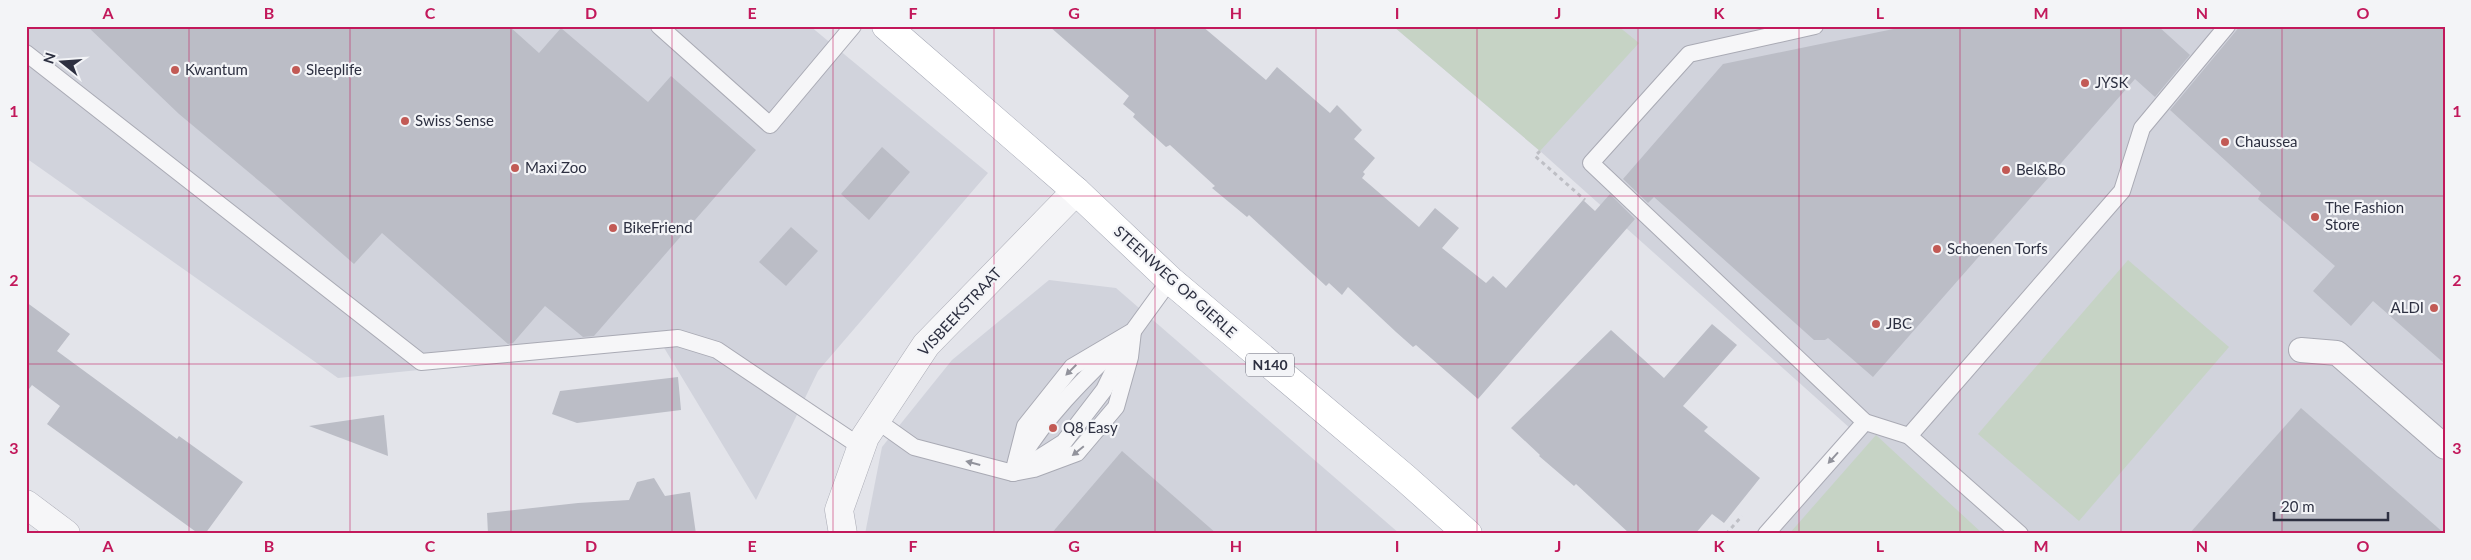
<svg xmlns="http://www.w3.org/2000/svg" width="2471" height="560" font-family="Lato,sans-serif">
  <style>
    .built { fill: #d1d3dc }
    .green { fill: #c6d3c5 }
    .building { fill: #bbbdc6 }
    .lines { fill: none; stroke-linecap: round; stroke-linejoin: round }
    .service-casing { stroke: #a9aab4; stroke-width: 18 }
    .pedestrian-casing { stroke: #a9aab4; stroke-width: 26 }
    .minor-casing { stroke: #a9aab4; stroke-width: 29 }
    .tertiary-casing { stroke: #a9aab4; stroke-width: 29 }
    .primary-casing { stroke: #a4a7b4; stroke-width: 29 }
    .path { stroke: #bebfc5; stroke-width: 3; stroke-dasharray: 4 4; stroke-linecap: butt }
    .service { stroke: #f6f6f8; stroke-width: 16 }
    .pedestrian { stroke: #f6f6f8; stroke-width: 24 }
    .minor { stroke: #f6f6f8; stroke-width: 28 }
    .tertiary { stroke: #f6f6f8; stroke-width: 28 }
    .primary { stroke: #fff; stroke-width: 28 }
    .oneway { fill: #92939c }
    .grid { fill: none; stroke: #c2185b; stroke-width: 1; stroke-opacity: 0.55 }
    .poi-dot { fill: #c25a55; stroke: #f3f4f7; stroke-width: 2 }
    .labels { text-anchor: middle; stroke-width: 4.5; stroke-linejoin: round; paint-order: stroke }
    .shield { fill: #f3f4f7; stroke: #686b78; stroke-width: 1 }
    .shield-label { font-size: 14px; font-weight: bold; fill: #2d3041 }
    .poi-label { font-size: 15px; fill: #2d3041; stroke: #f3f4f7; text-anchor: start }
    .street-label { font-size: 15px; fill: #2d3041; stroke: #f3f4f7 }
    .neatline { fill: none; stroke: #c2185b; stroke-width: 2 }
    .grid-label { font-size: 16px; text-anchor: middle; font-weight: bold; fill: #c2185b }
  </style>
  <rect width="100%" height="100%" fill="#e3e4ea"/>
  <g class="built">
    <path d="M 26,26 L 810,26 L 988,173 L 818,371 L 756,500 L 663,346 L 338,378 L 26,158 Z"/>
    <path d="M 1393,26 L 2445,26 L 2445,534 L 1777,534 L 1861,438 L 1540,151 Z"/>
    <path d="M 1049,280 L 1116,288 L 1400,534 L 865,534 L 882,447 L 952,360 Z"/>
  </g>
  <g class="green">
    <path d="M 1393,26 L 1618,26 L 1639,43 L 1540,151 Z"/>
    <path d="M 2128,260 L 2229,347 L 2079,521 L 1978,434 Z"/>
    <path d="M 1876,435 L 1983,534 L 1789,534 Z"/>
  </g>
  <g class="building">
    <path d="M 87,26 L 509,26 L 539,53 L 561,28 L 648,102 L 671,76 L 756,150 L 594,336 L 583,337 L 545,306 L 513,343 L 508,344 L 382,233 L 354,264 L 270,190 L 179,114 Z"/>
    <path d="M 1049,26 L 1202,26 L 1266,80 L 1277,67 L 1330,113 L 1337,105 L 1362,130 L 1354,139 L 1375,158 L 1363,172 L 1365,174 L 1362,178 L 1419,227 L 1435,208 L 1459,228 L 1442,248 L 1486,283 L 1493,276 L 1506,288 L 1583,200 L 1595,211 L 1610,194 L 1635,219 L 1478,399 L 1416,345 L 1413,347 L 1396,332 L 1348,287 L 1342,295 L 1329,283 L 1326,286 L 1249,215 L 1247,217 L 1212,188 L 1215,186 L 1170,145 L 1166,147 L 1133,117 L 1135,114 L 1123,104 L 1129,96 Z"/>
    <path d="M 1908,26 L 2158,26 L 2190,55 L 2155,97 L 2135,79 L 1873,377 L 1828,338 L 1825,340 L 1814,340 L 1654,197 L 1648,203 L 1623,179 L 1723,64 Z"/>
    <path d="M 2240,26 L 2445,26 L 2445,364 L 2373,301 L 2351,326 L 2313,291 L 2335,266 L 2258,199 L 2261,193 L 2170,110 Z"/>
    <path d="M 882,147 L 910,172 L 869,220 L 841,194 Z"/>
    <path d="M 791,227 L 818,251 L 786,286 L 759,262 Z"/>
    <path d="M 26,302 L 70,334 L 57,351 L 177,439 L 179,436 L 243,482 L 205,534 L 199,534 L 47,424 L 60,406 L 32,385 L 26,393 Z"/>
    <path d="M 1712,324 L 1737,345 L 1683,406 L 1708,427 L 1704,431 L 1760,478 L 1724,523 L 1712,514 L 1695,534 L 1630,534 L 1576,484 L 1574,486 L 1539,456 L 1540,455 L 1511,428 L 1611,330 L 1664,378 Z"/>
    <path d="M 678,377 L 681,410 L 577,423 L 552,414 L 560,391 Z"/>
    <path d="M 2301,408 L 2445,534 L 2189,534 Z"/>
    <path d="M 384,415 L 388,456 L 309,426 Z"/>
    <path d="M 1122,451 L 1217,534 L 1051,534 Z"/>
    <path d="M 654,478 L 665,496 L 690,492 L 696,534 L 488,534 L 487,513 L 578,503 L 629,500 L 637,482 Z"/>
  </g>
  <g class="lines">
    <defs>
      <g id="service">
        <path d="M 659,26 L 770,125 L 853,26"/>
        <path d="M 1815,26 L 1689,54 L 1591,163 L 1865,422 L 1909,436 L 2020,534"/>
        <path d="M 26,53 L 421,362 L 678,338 L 717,350 L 861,447"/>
        <path d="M 876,420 L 914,447 L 1013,473 L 1025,426 L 1072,367 L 1133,331 L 1170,280"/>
        <path d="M 1909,436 L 2122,191 L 2142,128 L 2227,26"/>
        <path d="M 1022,457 C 1047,416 1081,382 1115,349"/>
        <path d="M 1031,463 L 1064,442 L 1104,390 L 1125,347"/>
        <path d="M 1013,473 L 1034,469 L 1077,453 L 1116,407 L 1130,357 L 1133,331"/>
        <path d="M 1766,534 L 1865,422"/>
      </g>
      <path id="pedestrian" d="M 2301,350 L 2337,353 L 2445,447"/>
      <path id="minor" d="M 26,504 L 66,534"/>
      <path id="tertiary" d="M 843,534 L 839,510 L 865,437 L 926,345 L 1076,191"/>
      <path id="primary" d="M 886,26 L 1076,191 L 1170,280 L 1404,477 L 1468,534"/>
    </defs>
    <use href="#service" class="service-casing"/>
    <use href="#pedestrian" class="pedestrian-casing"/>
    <use href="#minor" class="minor-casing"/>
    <use href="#tertiary" class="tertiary-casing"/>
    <use href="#primary" class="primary-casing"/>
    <g class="path">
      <path d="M 1540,151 L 1535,156 L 1585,200"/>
      <path d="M 1726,534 L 1742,516"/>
    </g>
    <use href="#service" class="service"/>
    <use href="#pedestrian" class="pedestrian"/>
    <use href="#minor" class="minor"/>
    <use href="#tertiary" class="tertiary"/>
    <use href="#primary" class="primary"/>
  </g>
  <defs><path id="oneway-solid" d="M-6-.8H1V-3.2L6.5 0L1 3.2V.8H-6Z" transform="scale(1.25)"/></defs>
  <g class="oneway">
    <use href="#oneway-solid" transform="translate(1071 370) rotate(135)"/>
    <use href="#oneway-solid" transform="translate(1078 451) rotate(141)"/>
    <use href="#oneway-solid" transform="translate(1833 458) rotate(132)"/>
    <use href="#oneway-solid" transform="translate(973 463) rotate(-165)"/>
  </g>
  <path class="grid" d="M 189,26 L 189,534M 350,26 L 350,534M 511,26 L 511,534M 672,26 L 672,534M 833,26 L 833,534M 994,26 L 994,534M 1155,26 L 1155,534M 1316,26 L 1316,534M 1477,26 L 1477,534M 1638,26 L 1638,534M 1799,26 L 1799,534M 1960,26 L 1960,534M 2121,26 L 2121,534M 2282,26 L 2282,534M 26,196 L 2445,196M 26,364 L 2445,364"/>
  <g class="poi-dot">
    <circle cx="175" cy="70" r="5"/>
    <circle cx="296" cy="70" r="5"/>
    <circle cx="2085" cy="83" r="5"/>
    <circle cx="405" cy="121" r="5"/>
    <circle cx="2225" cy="142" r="5"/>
    <circle cx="515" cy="168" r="5"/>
    <circle cx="2006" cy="170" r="5"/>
    <circle cx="2315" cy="217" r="5"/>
    <circle cx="613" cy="228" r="5"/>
    <circle cx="1937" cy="249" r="5"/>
    <circle cx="2434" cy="308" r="5"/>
    <circle cx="1876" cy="324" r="5"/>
    <circle cx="1053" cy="428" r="5"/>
  </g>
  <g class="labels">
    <rect class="shield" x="1246" y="353.5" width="48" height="23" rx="4"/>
    <g class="shield-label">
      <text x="1270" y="370">N140</text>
    </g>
    <g class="poi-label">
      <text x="185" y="75">Kwantum</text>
      <text x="306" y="75">Sleeplife</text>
      <text x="2095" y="88">JYSK</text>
      <text x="415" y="126">Swiss Sense</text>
      <text x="2235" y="147">Chaussea</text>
      <text x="525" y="173">Maxi Zoo</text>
      <text x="2016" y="175">Bel&amp;Bo</text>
      <text x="2325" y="213">The Fashion<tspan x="2325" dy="17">Store</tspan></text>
      <text x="623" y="233">BikeFriend</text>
      <text x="1947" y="254">Schoenen Torfs</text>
      <text x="2424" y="313" text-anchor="end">ALDI</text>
      <text x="1886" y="329">JBC</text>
      <text x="1063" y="433">Q8 Easy</text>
    </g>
    <g class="street-label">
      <text transform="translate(1175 282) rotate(42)" y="5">STEENWEG OP GIERLE</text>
      <text transform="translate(960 312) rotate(-47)" y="5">VISBEEKSTRAAT</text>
    </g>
  </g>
  <rect width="2471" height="560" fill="none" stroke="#f3f4f7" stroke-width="55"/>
  <g transform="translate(62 62) rotate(287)" stroke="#f3f4f7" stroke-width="4" paint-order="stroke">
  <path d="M0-4L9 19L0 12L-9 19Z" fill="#2d3041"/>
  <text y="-8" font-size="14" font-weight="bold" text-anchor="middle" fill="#2d3041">N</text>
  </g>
  <path d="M2274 512v8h114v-8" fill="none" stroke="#2d3041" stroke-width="2.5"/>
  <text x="2281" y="512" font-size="15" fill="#2d3041" stroke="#f3f4f7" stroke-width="4" paint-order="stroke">20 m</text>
  <rect x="28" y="28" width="2416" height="504" class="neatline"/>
  <g class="grid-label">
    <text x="108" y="19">A</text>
    <text x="269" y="19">B</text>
    <text x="430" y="19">C</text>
    <text x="591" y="19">D</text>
    <text x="752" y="19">E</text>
    <text x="913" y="19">F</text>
    <text x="1074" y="19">G</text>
    <text x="1236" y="19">H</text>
    <text x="1397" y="19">I</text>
    <text x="1558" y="19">J</text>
    <text x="1719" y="19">K</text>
    <text x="1880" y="19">L</text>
    <text x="2041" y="19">M</text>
    <text x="2202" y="19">N</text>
    <text x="2363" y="19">O</text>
    <text x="14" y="117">1</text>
    <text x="2457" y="117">1</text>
    <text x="14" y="286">2</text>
    <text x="2457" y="286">2</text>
    <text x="14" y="454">3</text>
    <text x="2457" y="454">3</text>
    <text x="108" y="552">A</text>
    <text x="269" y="552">B</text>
    <text x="430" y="552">C</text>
    <text x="591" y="552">D</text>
    <text x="752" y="552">E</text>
    <text x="913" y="552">F</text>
    <text x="1074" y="552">G</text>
    <text x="1236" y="552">H</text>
    <text x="1397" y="552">I</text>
    <text x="1558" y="552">J</text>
    <text x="1719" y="552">K</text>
    <text x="1880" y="552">L</text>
    <text x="2041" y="552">M</text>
    <text x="2202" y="552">N</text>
    <text x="2363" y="552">O</text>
  </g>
</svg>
